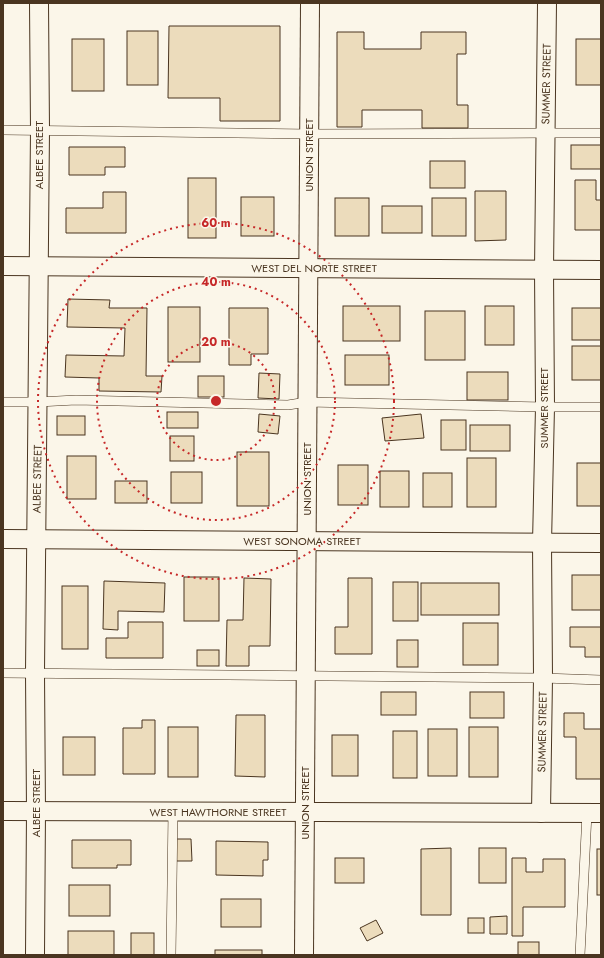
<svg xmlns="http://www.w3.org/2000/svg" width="604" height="958" font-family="Jost,sans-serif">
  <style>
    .building { fill: #ecdcbc; stroke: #4a3520 }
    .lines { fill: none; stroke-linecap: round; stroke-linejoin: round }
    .service-casing { stroke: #4a3520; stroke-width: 10 }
    .minor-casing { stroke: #4a3520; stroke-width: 20 }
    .service { stroke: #fbf6e9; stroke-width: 9 }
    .minor { stroke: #fbf6e9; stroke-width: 18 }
    .ring { fill: none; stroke: #c62828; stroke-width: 2; stroke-dasharray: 2 4 }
    .labels { text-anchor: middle; stroke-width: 3; stroke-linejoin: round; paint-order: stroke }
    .street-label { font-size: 11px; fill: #4a3520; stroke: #fbf6e9 }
    .centre { fill: #c62828; stroke: #fbf6e9; stroke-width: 2 }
    .ring-label { font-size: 12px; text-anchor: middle; font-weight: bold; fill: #c62828; stroke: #fbf6e9; stroke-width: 3; stroke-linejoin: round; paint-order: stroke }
  </style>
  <rect width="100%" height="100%" fill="#fbf6e9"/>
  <g class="building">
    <path d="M 169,26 L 280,26 L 280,121 L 220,121 L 220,98 L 168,98 Z"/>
    <rect x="127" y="31" width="31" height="54"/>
    <path d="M 337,32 L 364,32 L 364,49 L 421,49 L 421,32 L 466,32 L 466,54 L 457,54 L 457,105 L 468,105 L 468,128 L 422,128 L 422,110 L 362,110 L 362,127 L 337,127 Z"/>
    <rect x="72" y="39" width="32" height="52"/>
    <rect x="576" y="39" width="25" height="46"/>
    <rect x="571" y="145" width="30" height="24"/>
    <path d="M 69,147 L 125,147 L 125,167 L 105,167 L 105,175 L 69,175 Z"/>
    <rect x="430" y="161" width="35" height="27"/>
    <rect x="188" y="178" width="28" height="60"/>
    <path d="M 575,180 L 596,180 L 596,200 L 601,200 L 601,230 L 575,230 Z"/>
    <path d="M 475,191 L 506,191 L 506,240 L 475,241 Z"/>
    <path d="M 103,192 L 126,192 L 126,233 L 66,233 L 66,208 L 103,208 Z"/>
    <rect x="241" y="197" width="33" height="39"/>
    <rect x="335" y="198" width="34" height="38"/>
    <rect x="432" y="198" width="34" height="38"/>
    <rect x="382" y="206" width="40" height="27"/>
    <path d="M 68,299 L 110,300 L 109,308 L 147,308 L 146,376 L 162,376 L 161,392 L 99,391 L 99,378 L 65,377 L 66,355 L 124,356 L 125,328 L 67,327 Z"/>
    <rect x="343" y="306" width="57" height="35"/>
    <rect x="485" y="306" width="29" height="39"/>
    <rect x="168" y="307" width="32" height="55"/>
    <path d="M 229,308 L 268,308 L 268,354 L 251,354 L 251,365 L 229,365 Z"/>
    <rect x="572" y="308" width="29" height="32"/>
    <rect x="425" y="311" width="40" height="49"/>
    <rect x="572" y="346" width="29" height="34"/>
    <rect x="345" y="355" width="44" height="30"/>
    <rect x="467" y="372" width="41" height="28"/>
    <path d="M 259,373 L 280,374 L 279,399 L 258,398 Z"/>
    <rect x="198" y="376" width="26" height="21"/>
    <rect x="167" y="412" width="31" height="16"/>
    <path d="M 259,414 L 280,416 L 278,434 L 258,432 Z"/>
    <path d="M 421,414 L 424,438 L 385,441 L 382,418 Z"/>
    <rect x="57" y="416" width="28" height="19"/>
    <rect x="441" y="420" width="25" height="30"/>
    <rect x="470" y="425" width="40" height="26"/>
    <rect x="170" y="436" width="24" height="25"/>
    <rect x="237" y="452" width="32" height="54"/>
    <rect x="67" y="456" width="29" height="43"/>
    <rect x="467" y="458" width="29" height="49"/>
    <rect x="577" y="463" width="24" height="43"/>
    <rect x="338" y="465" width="30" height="40"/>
    <rect x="380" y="471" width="29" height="36"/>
    <rect x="171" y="472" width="31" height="31"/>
    <rect x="423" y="473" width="29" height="34"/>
    <rect x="115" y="481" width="32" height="22"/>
    <rect x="572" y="575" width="29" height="35"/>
    <rect x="184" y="577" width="35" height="44"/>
    <path d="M 244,578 L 271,579 L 270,646 L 249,646 L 249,666 L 226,666 L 227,620 L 243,620 Z"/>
    <path d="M 348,578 L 372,578 L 372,654 L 335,654 L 335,627 L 348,627 Z"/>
    <path d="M 104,581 L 165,583 L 164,612 L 118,611 L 118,630 L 103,629 Z"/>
    <rect x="393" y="582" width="25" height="39"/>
    <rect x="421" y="583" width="78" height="32"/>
    <rect x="62" y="586" width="26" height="63"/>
    <path d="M 128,622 L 163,622 L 163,658 L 106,658 L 106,638 L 128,638 Z"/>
    <rect x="463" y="623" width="35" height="42"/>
    <path d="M 570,627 L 601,627 L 601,657 L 585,657 L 585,647 L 570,647 Z"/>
    <rect x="397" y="640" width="21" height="27"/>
    <rect x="197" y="650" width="22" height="16"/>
    <rect x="381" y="692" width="35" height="23"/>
    <rect x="470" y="692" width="34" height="26"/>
    <path d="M 564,713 L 584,713 L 584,729 L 601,729 L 601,779 L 576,779 L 576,737 L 564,737 Z"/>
    <path d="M 236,715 L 265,715 L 265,777 L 235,776 Z"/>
    <path d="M 142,720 L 155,720 L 155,774 L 123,774 L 123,728 L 142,728 Z"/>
    <rect x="168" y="727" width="30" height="50"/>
    <rect x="469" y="727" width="29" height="50"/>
    <rect x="428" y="729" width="29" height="47"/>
    <rect x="393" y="731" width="24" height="47"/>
    <rect x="332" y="735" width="26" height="41"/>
    <rect x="63" y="737" width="32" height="38"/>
    <path d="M 176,839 L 191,839 L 192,861 L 176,861 Z"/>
    <path d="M 72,840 L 131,840 L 131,865 L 117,865 L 117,868 L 72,868 Z"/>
    <path d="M 216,841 L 268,842 L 268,860 L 263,860 L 263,876 L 216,875 Z"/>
    <path d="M 451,848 L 451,915 L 421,915 L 421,849 Z"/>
    <rect x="479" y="848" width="27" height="35"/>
    <rect x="597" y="849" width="4" height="46"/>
    <rect x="335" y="858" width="29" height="25"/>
    <path d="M 512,858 L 526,858 L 526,872 L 543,872 L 543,859 L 565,859 L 565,907 L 523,907 L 523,936 L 512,936 Z"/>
    <rect x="69" y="885" width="41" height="31"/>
    <rect x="221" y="899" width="40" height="28"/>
    <path d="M 507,916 L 507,934 L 490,934 L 490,917 Z"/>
    <rect x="468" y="918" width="16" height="15"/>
    <path d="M 376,920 L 383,933 L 367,941 L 360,928 Z"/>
    <rect x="68" y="931" width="46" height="24"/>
    <rect x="131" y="933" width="23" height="22"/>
    <rect x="518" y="942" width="21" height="13"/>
    <rect x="215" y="950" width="47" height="5"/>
  </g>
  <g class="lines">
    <defs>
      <g id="service">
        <path d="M 3,130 L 309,134 L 546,133 L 601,133"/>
        <path d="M 3,402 L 38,402 L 76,400 L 288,405 L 307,402 L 545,407 L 601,407"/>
        <path d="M 3,673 L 543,678 L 601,680"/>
        <path d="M 171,955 L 173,812"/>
        <path d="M 580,955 L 587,813"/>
      </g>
      <g id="minor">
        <path d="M 3,266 L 601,270"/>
        <path d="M 3,539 L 601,543"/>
        <path d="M 3,811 L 601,813"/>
        <path d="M 541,813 L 543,678 L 542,543 L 545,407 L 544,270 L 547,3"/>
        <path d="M 35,955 L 36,811 L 35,673 L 40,130 L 39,3"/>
        <path d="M 304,955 L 310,3"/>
      </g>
    </defs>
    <use href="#service" class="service-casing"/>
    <use href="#minor" class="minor-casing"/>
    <use href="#service" class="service"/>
    <use href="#minor" class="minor"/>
  </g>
  <g class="ring">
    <circle cx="216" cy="401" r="59"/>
    <circle cx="216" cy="401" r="119"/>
    <circle cx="216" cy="401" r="178"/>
  </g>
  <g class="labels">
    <g class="street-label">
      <text transform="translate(546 84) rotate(-89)" y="4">SUMMER STREET</text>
      <text transform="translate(39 155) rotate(-90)" y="4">ALBEE STREET</text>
      <text transform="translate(309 155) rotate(-90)" y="4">UNION STREET</text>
      <text x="314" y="272">WEST DEL NORTE STREET</text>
      <text transform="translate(544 408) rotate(-90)" y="4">SUMMER STREET</text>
      <text transform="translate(37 479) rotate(-89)" y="4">ALBEE STREET</text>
      <text transform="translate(307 479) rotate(-90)" y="4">UNION STREET</text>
      <text x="302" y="545">WEST SONOMA STREET</text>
      <text transform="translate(542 732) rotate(-89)" y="4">SUMMER STREET</text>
      <text transform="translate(36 803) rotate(-90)" y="4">ALBEE STREET</text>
      <text transform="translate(305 803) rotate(-90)" y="4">UNION STREET</text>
      <text x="218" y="816">WEST HAWTHORNE STREET</text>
    </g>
  </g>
  <circle cx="216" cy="401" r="6" class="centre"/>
  <g class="ring-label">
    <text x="216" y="227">60 m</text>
    <text x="216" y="286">40 m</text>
    <text x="216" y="346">20 m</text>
  </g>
  <rect width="604" height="958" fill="none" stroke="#4a3520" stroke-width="8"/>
</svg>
